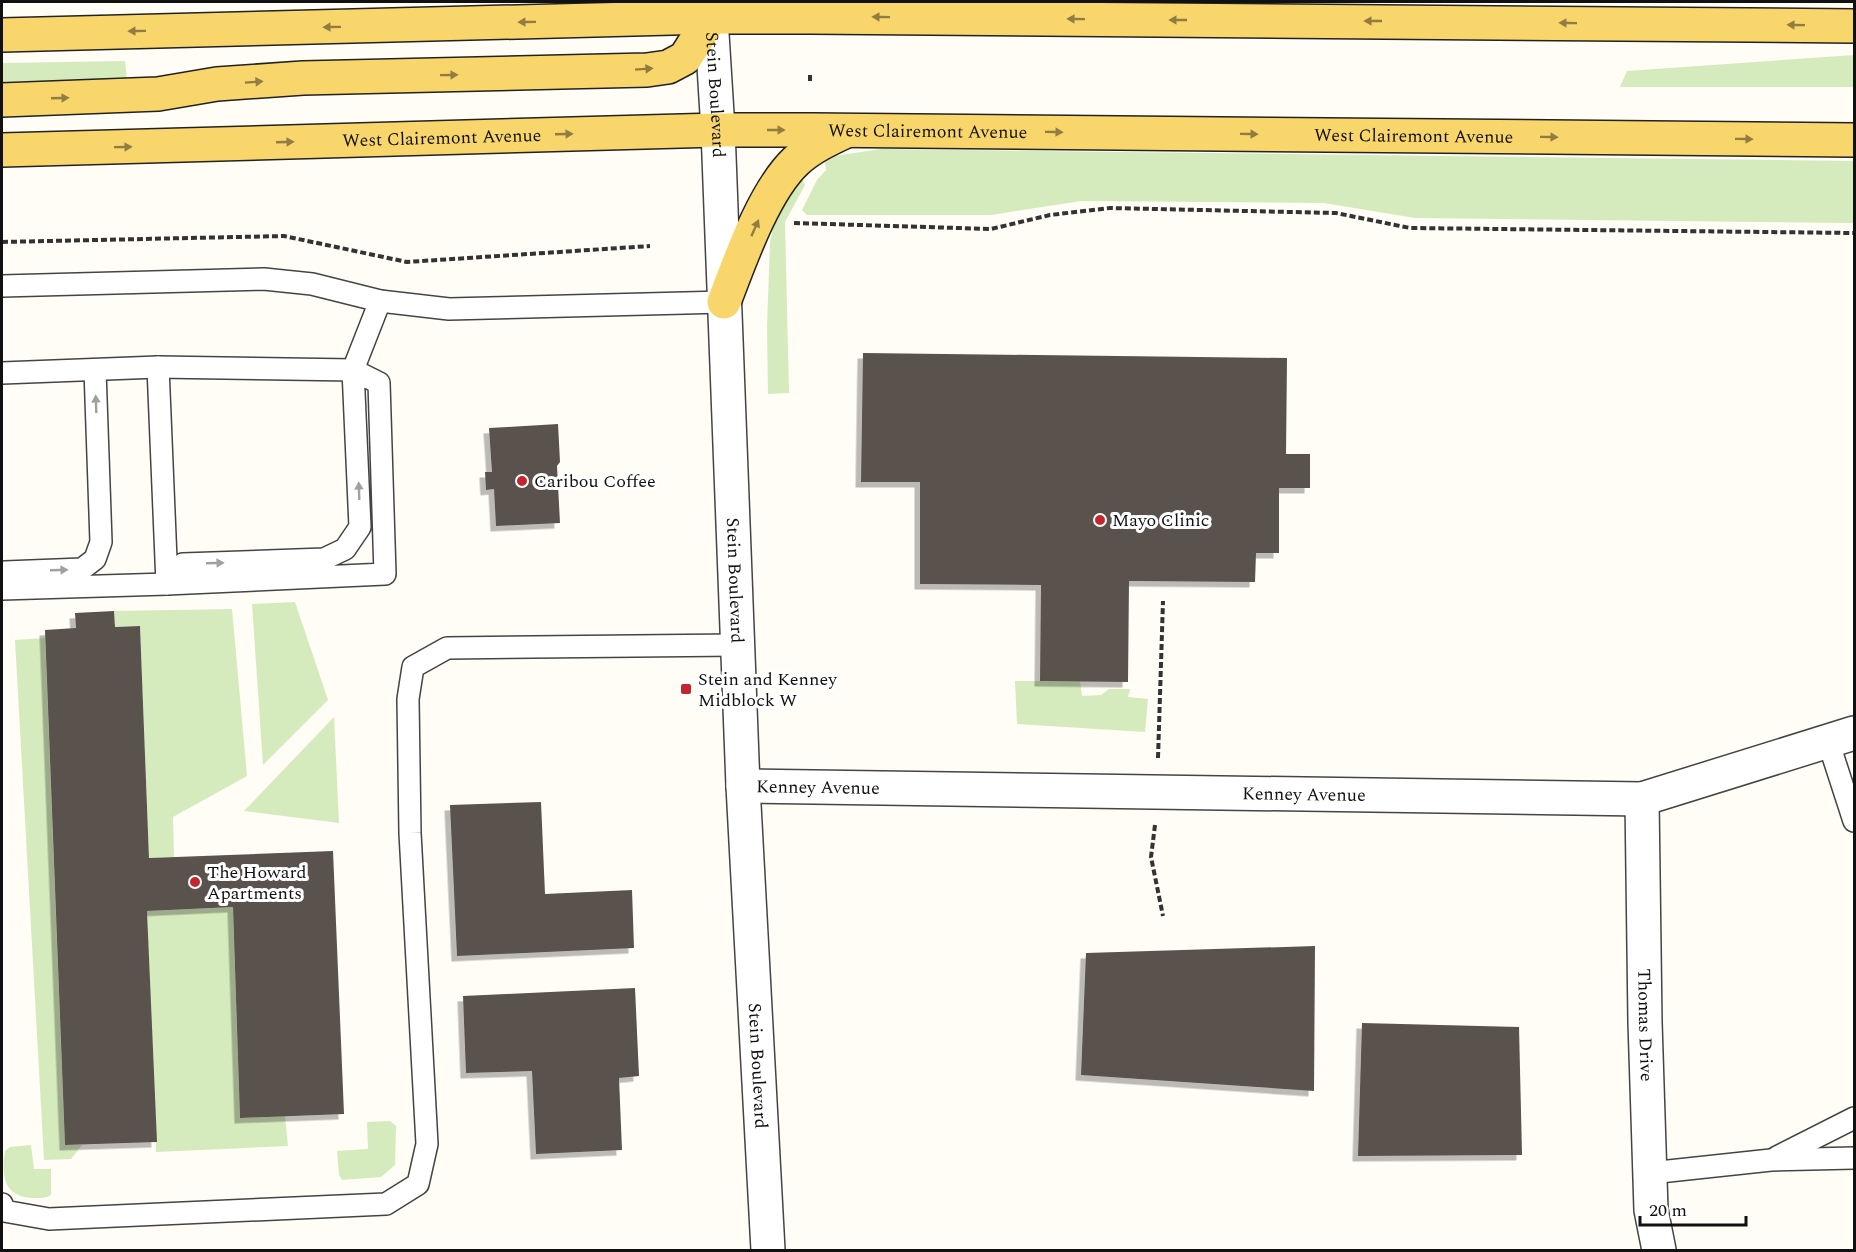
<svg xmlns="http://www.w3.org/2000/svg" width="1856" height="1252" font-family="Spectral,serif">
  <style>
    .green { fill: #d5ebbd }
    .building { fill: #5a524d; filter: url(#shadow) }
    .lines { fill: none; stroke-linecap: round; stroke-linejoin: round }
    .service-casing { stroke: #444; stroke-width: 24 }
    .minor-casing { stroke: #444; stroke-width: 36 }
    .primary-casing { stroke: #222; stroke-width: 36 }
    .path { stroke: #333; stroke-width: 4; stroke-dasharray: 6 3; stroke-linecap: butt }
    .service { stroke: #fff; stroke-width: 21 }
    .minor { stroke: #fff; stroke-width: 33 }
    .primary { stroke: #f9d66b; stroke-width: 33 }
    .oneway { fill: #917d42 }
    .oneway2 { fill: #a0a0a0 }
    .poi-dot { fill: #c4262e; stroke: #fff; stroke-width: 2 }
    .labels { text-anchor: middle; stroke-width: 6; stroke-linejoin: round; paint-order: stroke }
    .street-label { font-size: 18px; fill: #111; stroke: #fff }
    .poi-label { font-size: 18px; fill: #111; stroke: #fff; text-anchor: start }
  </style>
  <defs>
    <filter id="shadow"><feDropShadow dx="-5.5" dy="5.5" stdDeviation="0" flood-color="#0004"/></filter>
  </defs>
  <rect width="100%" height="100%" fill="#fffdf5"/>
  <g class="green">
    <path d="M 1854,55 L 1854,87 L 1620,87 L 1627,71 Z"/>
    <path d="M 125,61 L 127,81 L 2,85 L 2,63 Z"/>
    <path d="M 881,149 L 1854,161 L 1854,223 L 1415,218 L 1324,203 L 1081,201 L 991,215 L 807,215 L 802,210 L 817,180 L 826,170 L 825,162 L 834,156 Z"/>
    <path d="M 801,176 L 805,185 L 785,222 L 789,393 L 768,394 L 767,327 L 770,242 L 777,209 Z"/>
    <path d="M 295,602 L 328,700 L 263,765 L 252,604 Z"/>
    <path d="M 232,609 L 247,776 L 173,817 L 174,857 L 149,858 L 140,626 L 115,627 L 114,611 Z"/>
    <path d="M 45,638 L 65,1145 L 82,1145 L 71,1159 L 44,1160 L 15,640 Z"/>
    <path d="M 1015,681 L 1080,681 L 1082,696 L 1101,695 L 1109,689 L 1130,689 L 1128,697 L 1148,699 L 1145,732 L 1017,724 Z"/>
    <path d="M 334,717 L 339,823 L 244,811 Z"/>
    <path d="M 233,907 L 240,1118 L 285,1116 L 288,1146 L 156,1152 L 147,911 Z"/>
    <path d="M 390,1121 L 396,1126 L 395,1165 L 381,1177 L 342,1180 L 339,1175 L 337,1151 L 368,1149 L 367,1122 Z"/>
    <path d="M 31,1145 L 34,1169 L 51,1169 L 51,1195 C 45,1199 39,1198 32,1198 C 4,1197 1,1175 5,1151 L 10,1147 Z"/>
  </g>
  <g class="building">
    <path d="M 863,353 L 1287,358 L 1286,454 L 1310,454 L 1310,488 L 1279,488 L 1279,553 L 1256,553 L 1255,582 L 1129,581 L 1128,682 L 1040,681 L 1041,585 L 920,584 L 920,482 L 861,482 Z"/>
    <path d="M 558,424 L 560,462 L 557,466 L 560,523 L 496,526 L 494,489 L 486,490 L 485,472 L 492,472 L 489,428 Z"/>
    <path d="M 114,611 L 115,627 L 140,626 L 149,858 L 333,851 L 344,1114 L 240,1118 L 233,907 L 147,911 L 157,1142 L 65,1145 L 45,630 L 76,628 L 75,613 Z"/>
    <path d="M 541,802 L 545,894 L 632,890 L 634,948 L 457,956 L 450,805 Z"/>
    <path d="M 1315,946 L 1314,1091 L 1081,1075 L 1086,953 Z"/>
    <path d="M 635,988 L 639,1076 L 619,1078 L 622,1150 L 536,1154 L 532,1071 L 466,1073 L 463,996 Z"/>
    <path d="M 1362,1023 L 1519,1027 L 1522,1155 L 1358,1156 Z"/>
  </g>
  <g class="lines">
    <defs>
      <g id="service">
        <path d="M 2,286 L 264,279 L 312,284 L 380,301 L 449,309 L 724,302"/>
        <path d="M 158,367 L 167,584"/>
        <path d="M 2,373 L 158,367 L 353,370 L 380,301"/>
        <path d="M 2,574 L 5,572 L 82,569 L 95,559 L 101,542 L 95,370"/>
        <path d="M 2,589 L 167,584 L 385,574 L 379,383 L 353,370 L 360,527 L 345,549 L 324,559 L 183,564 L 167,584"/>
        <path d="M 1828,741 L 1854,821"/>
        <path d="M 1777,1157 L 1854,1118"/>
        <path d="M 1650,1173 L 1771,1160 L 1854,1158"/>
        <path d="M 2,1204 L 4,1211 L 49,1219 L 386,1204 L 418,1184 L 427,1144 L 410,833 L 408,699 L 413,667 L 447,648 L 737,645"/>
      </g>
      <g id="minor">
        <path id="s1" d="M 710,2 L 718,130 L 743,786 L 768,1250"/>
        <path id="s2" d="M 743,786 L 1642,799 L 1854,733"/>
        <path id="s3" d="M 1642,799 L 1645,1022 L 1651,1210 L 1659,1250"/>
      </g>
      <g id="primary">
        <path d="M 2,35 L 711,17 L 810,17 L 1854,26"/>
        <path d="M 2,100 L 158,94 L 217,84 L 303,78 L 647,70 L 668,67 L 685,58 L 711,17"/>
        <path id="s4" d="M 2,150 L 718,130 L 813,130 L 1854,140"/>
        <path d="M 724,302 C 740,260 764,191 796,161 C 810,148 827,140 844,132"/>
      </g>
    </defs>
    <use href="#service" class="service-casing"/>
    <use href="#minor" class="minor-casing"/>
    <use href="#primary" class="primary-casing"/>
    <g class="path">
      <path d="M 810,75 L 810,83"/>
      <path d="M 794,223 L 991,229 L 1050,215 L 1110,208 L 1336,213 L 1410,228 L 1854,233"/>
      <path d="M 2,242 L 284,236 L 407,262 L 650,246"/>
      <path d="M 1158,758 L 1163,601"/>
      <path d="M 1155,825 L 1151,857 L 1163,916"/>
    </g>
    <use href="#service" class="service"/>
    <use href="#minor" class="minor"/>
    <use href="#primary" class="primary"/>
  </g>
  <defs><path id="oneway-solid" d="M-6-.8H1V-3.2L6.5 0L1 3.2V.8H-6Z" transform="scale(1.5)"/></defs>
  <g class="oneway">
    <use href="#oneway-solid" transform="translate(881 17) rotate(-179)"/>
    <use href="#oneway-solid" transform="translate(1076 19) rotate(-179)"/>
    <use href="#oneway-solid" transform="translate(1178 20) rotate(-180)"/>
    <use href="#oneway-solid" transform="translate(1373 21) rotate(-180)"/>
    <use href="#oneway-solid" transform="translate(527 22) rotate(179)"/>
    <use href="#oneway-solid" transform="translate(1568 23) rotate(-179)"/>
    <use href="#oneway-solid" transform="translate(1796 25) rotate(-179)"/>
    <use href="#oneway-solid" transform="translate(332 27) rotate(179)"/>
    <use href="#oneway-solid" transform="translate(137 31) rotate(179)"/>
    <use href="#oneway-solid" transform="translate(644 69) rotate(-4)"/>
    <use href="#oneway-solid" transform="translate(449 75) rotate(-1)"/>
    <use href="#oneway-solid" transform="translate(254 82) rotate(-4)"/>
    <use href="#oneway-solid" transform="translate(60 98) rotate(-2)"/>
    <use href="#oneway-solid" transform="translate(776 130)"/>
    <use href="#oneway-solid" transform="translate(1054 132) rotate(1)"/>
    <use href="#oneway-solid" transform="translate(564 134) rotate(-2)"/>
    <use href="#oneway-solid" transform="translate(1249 134) rotate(1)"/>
    <use href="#oneway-solid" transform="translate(1549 137) rotate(1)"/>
    <use href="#oneway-solid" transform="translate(1744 139) rotate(1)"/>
    <use href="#oneway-solid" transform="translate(285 142) rotate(-2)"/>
    <use href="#oneway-solid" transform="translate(123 147) rotate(-1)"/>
    <use href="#oneway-solid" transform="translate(755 228) rotate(-66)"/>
  </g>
  <g class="oneway2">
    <use href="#oneway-solid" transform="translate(96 404) rotate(-92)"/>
    <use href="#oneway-solid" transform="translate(359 491) rotate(-92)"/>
    <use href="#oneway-solid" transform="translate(215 563) rotate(-2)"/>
    <use href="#oneway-solid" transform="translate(59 570) rotate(-2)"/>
  </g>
  <g class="poi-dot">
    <circle cx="522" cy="481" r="6"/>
    <circle cx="1100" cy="520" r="6"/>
    <rect x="680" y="683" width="12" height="12" rx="3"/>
    <circle cx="195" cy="882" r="6"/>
  </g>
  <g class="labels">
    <g class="street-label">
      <text dy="6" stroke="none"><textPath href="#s1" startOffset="93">Stein Boulevard</textPath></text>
      <text dy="6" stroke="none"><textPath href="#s4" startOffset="926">West Clairemont Avenue</textPath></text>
      <text dy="6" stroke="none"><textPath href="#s4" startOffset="1412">West Clairemont Avenue</textPath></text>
      <text dy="6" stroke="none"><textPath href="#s4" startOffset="440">West Clairemont Avenue</textPath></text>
      <text dy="6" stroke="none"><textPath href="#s1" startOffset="579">Stein Boulevard</textPath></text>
      <text dy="6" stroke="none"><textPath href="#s2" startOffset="75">Kenney Avenue</textPath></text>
      <text dy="6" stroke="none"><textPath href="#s2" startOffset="561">Kenney Avenue</textPath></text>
      <text dy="6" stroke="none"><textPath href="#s3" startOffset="226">Thomas Drive</textPath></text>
      <text dy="6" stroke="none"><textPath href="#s1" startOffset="1065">Stein Boulevard</textPath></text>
    </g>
    <g class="poi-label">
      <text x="534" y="487">Caribou Coffee</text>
      <text x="1112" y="526">Mayo Clinic</text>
      <text x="698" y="685">Stein and Kenney<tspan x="698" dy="21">Midblock W</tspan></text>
      <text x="207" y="878">The Howard<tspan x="207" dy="21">Apartments</tspan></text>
    </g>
  </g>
  <rect width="1856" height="1252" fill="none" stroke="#111111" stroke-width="6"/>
  <path d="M1640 1216v9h106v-9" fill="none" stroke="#111111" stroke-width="3"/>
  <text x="1649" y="1216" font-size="18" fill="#111111" stroke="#ffffff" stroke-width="4.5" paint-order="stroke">20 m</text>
</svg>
